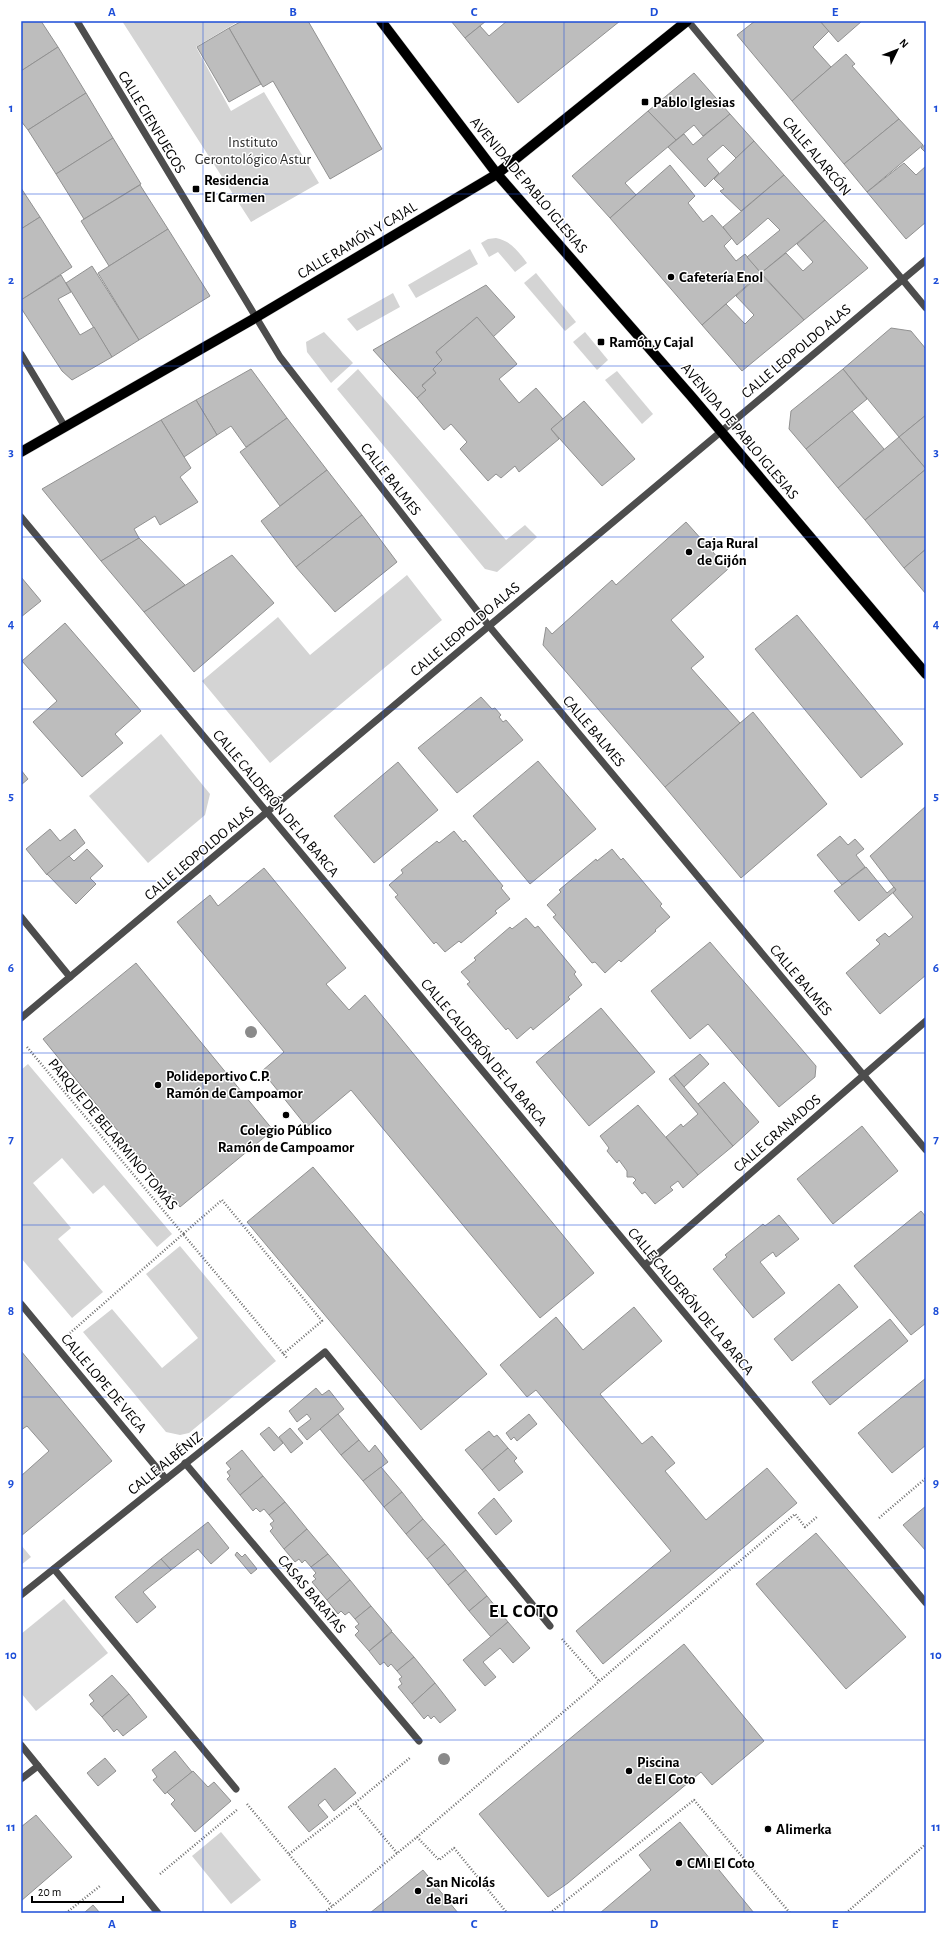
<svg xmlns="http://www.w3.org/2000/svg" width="947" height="1934" font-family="'Alegreya Sans',sans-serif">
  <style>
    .green { fill: #d4d4d4 }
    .building { fill: #bdbdbd; stroke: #919191 }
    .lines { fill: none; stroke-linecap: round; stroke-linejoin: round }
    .major-casing { stroke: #dbdbdb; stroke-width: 11 }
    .path { stroke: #6f6f6f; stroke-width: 2.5; stroke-dasharray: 1 2; stroke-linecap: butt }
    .minor { stroke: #4d4d4d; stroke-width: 7 }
    .major { stroke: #000; stroke-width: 10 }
    .tree { fill: #8a8a8a }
    .grid { fill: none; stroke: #1d4ed8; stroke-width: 1; stroke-opacity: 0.55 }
    .poi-dot { fill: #000; stroke: #fff; stroke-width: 1.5 }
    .labels { text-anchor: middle; stroke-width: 3; stroke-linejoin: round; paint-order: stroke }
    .poi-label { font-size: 15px; font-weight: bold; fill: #000; stroke: #fff; text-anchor: start }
    .street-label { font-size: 15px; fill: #000; stroke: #fff }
    .park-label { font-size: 15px; fill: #2b2b2b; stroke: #fff }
    .district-label { font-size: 19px; font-weight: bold; letter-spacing: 1px; fill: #000; stroke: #fff }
    .neatline { fill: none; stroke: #1d4ed8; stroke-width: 1.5 }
    .grid-label { font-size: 13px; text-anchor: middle; font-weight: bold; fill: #1d4ed8 }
  </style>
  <rect width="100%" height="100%" fill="#fff"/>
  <g class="green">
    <path d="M 122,21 L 239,21 L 196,47 L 231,111 L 264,92 L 319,183 L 251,222 Z"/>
    <path d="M 496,238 C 511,241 518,251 527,263 L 515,272 L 498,252 L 489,257 L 481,243 L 488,239 Z"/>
    <path d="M 470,249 L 478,264 L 416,298 L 408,285 Z"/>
    <path d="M 536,273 L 576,322 L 565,331 L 524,283 Z"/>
    <path d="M 393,293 L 400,307 L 357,331 L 347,319 Z"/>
    <path d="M 324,332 L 353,363 L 331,383 L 307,352 L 306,342 Z"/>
    <path d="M 585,332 L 608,360 L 597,370 L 573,342 Z"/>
    <path d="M 358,369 L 506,540 L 525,525 L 537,537 L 497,572 L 485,569 L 337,389 Z"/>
    <path d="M 617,371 L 653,414 L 642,424 L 605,380 Z"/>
    <path d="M 407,575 L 442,620 L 270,763 L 202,681 L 278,617 L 310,655 Z"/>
    <path d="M 161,734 L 210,794 L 205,815 L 148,863 L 89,796 Z"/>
    <path d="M 28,1064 L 172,1234 L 157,1247 L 104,1185 L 93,1194 L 62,1158 L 33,1183 L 71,1228 L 58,1239 L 103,1292 L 72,1318 L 21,1258 L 21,1070 Z"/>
    <path d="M 180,1246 L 276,1361 L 189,1433 L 180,1435 L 166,1432 L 83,1332 L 112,1309 L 162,1368 L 198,1338 L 146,1274 Z"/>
    <path d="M 21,1545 L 31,1557 L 21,1565 Z"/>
    <path d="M 64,1599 L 108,1653 L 36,1711 L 21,1693 L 21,1634 Z"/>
    <path d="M 221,1832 L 261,1880 L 231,1904 L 192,1856 Z"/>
  </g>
  <g class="building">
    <path d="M 21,21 L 41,21 L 58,47 L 21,71 Z"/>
    <path d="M 242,21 L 308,21 L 382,149 L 330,179 L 273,81 L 263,87 L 229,28 Z"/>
    <path d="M 451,21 L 486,21 L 465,38 Z"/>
    <path d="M 507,21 L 620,21 L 518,103 L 465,38 L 480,26 L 489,36 Z"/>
    <path d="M 755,21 L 820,21 L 829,31 L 813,47 L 831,67 L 792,101 L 737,35 Z"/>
    <path d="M 820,21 L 862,21 L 838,42 Z"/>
    <path d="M 229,28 L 261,84 L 229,102 L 197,47 Z"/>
    <path d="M 58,47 L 86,93 L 28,130 L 21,121 L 21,71 Z"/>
    <path d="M 846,54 L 855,64 L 852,66 L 899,119 L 844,164 L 792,101 Z"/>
    <path d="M 694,73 L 730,114 L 703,136 L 694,125 L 676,140 L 648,111 Z"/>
    <path d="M 86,93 L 113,138 L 56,174 L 28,130 Z"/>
    <path d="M 648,111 L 676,140 L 625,183 L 636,195 L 610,218 L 572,176 Z"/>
    <path d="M 730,114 L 754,141 L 736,158 L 723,145 L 707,159 L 719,173 L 705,187 L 668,147 L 684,134 L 693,145 Z"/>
    <path d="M 899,119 L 923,145 L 867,192 L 844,164 Z"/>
    <path d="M 113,138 L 141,184 L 84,219 L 56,174 Z"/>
    <path d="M 754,141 L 784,175 L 741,211 L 720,191 L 724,189 L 714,179 Z"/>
    <path d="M 926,144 L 926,153 L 921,148 Z"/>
    <path d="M 904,163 L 916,175 L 926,166 L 926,222 L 906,239 L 867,192 Z"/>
    <path d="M 670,165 L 695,196 L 688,203 L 703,222 L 712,215 L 732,238 L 724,246 L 736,261 L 745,254 L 761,273 L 702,325 L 610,218 Z"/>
    <path d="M 784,175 L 825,220 L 761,273 L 747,257 L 780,230 L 768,218 L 737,245 L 723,227 Z"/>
    <path d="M 140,185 L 168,229 L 109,266 L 81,221 Z"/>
    <path d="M 21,188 L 40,217 L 21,229 Z"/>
    <path d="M 40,217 L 72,267 L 21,300 L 21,229 Z"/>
    <path d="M 825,220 L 868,268 L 804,320 L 761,273 L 786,253 L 803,271 L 813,262 L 797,244 Z"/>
    <path d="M 168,229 L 210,296 L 139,340 L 98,273 Z"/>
    <path d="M 92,266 L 139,340 L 112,357 L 66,283 Z"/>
    <path d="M 761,274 L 804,320 L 742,371 L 702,325 L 726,304 L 745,324 L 754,315 L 736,296 Z"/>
    <path d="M 61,275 L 71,292 L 58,299 L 80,335 L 94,327 L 112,357 L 72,380 L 62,371 L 21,308 L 21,300 Z"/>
    <path d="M 486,285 L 515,317 L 493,337 L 477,317 L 436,352 L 442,360 L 433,369 L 436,373 L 422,385 L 426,390 L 417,398 L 373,350 Z"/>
    <path d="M 477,317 L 517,364 L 499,379 L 519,403 L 536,388 L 563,419 L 551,429 L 559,439 L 519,472 L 515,466 L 501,478 L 496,474 L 488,481 L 460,449 L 467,442 L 451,424 L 444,430 L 417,398 L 426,390 L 422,386 L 436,373 L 433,369 L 442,360 L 436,352 Z"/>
    <path d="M 891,328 L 911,331 L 926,349 L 926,415 L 899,437 L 843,369 Z"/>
    <path d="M 251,369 L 287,418 L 246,447 L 231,426 L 217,435 L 196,400 Z"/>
    <path d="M 843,369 L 867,399 L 806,449 L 789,429 L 791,411 Z"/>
    <path d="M 196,400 L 217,435 L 184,457 L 161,420 Z"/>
    <path d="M 584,401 L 635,459 L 602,486 L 551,429 Z"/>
    <path d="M 852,411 L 884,449 L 838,488 L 806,449 Z"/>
    <path d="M 926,415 L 926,469 L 899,437 Z"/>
    <path d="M 287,418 L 327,470 L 280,506 L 240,452 Z"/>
    <path d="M 161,420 L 191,468 L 180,477 L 198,502 L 160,525 L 155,516 L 134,529 L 139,538 L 101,561 L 42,489 Z"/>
    <path d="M 899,437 L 926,469 L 865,520 L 838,488 Z"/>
    <path d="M 926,469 L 926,549 L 904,568 L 865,520 Z"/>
    <path d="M 327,470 L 362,515 L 296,567 L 261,521 Z"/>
    <path d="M 362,515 L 397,562 L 335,612 L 296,567 Z"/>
    <path d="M 686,522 L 728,569 L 671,620 L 704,657 L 691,668 L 740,723 L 665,787 L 543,645 L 546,627 L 552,634 L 612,580 L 616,585 Z"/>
    <path d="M 139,538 L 185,585 L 144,612 L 101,561 Z"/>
    <path d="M 926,549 L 926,594 L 904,568 Z"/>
    <path d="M 232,555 L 274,603 L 194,672 L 144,612 Z"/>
    <path d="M 21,577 L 41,601 L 21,617 Z"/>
    <path d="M 797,615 L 903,744 L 861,778 L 755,649 Z"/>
    <path d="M 65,623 L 141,711 L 115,734 L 123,743 L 82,777 L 33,722 L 57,701 L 22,661 Z"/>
    <path d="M 481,697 L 492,709 L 495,708 L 501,715 L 499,717 L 503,722 L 506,720 L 523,740 L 457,793 L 418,748 Z"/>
    <path d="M 753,712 L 827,804 L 741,878 L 665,787 Z"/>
    <path d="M 538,761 L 596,829 L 530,884 L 473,816 Z"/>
    <path d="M 398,762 L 438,810 L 374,863 L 334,816 Z"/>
    <path d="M 21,770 L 28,779 L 21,785 Z"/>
    <path d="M 926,806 L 926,975 L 880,1014 L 846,973 L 880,944 L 876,940 L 885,933 L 889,937 L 913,917 L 893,893 L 896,890 L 870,856 Z"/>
    <path d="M 50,829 L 60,841 L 75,829 L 85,843 L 47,875 L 26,849 Z"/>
    <path d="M 454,831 L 463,842 L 465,840 L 503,886 L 501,888 L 510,899 L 495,911 L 497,913 L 461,943 L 459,941 L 445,952 L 436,942 L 434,944 L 395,897 L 398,895 L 389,885 L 403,873 L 401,870 L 437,841 L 439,843 Z"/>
    <path d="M 840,836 L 848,845 L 855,839 L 864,849 L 856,855 L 865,867 L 842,885 L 817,855 Z"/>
    <path d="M 87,849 L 103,866 L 90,878 L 96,884 L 76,904 L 47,874 L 69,856 L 74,861 Z"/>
    <path d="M 612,849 L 621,860 L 623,858 L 662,904 L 660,906 L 670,917 L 655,930 L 656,931 L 621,962 L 619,960 L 605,973 L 595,962 L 592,963 L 553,917 L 556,915 L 547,905 L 561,892 L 559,890 L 596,859 L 597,861 Z"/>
    <path d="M 866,867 L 887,893 L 894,887 L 896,890 L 859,921 L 834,891 Z"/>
    <path d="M 264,868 L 346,968 L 326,984 L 349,1010 L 365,995 L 594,1273 L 540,1318 L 351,1090 L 307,1127 L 262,1071 L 284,1052 L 177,922 L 210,895 L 218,906 Z"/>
    <path d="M 526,918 L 535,928 L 538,926 L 576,972 L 574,974 L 582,985 L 568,997 L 570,999 L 533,1030 L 531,1027 L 517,1039 L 508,1028 L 506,1030 L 467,984 L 470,982 L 461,972 L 476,960 L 474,958 L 510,927 L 512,929 Z"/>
    <path d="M 710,942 L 816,1066 L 815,1077 L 779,1107 L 708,1024 L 690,1039 L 651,991 Z"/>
    <path d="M 136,963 L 273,1130 L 180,1207 L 43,1039 Z"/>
    <path d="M 601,1008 L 655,1072 L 589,1126 L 536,1062 Z"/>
    <path d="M 700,1054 L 709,1064 L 684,1087 L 674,1075 Z"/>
    <path d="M 674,1075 L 733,1146 L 698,1175 L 666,1137 L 681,1124 L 683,1127 L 698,1114 L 669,1079 Z"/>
    <path d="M 724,1082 L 759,1122 L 733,1146 L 698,1104 Z"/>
    <path d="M 638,1105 L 698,1175 L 683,1188 L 678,1181 L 670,1187 L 673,1190 L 655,1204 L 645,1192 L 642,1194 L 633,1183 L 636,1180 L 633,1177 L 627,1177 L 627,1171 L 619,1160 L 617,1163 L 607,1151 L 609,1148 L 600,1136 Z"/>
    <path d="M 862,1126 L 898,1171 L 833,1224 L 797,1179 Z"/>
    <path d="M 313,1167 L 487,1374 L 421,1430 L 247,1222 Z"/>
    <path d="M 921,1211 L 926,1217 L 926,1323 L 911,1335 L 854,1266 Z"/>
    <path d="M 779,1215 L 799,1239 L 776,1257 L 773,1252 L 760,1262 L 785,1293 L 753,1318 L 713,1269 L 727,1257 L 725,1255 L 763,1224 L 765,1226 Z"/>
    <path d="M 839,1284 L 858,1307 L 792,1361 L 774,1339 Z"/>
    <path d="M 634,1307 L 662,1341 L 600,1394 L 642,1444 L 652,1436 L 675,1463 L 665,1471 L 706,1520 L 767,1468 L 797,1503 L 603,1664 L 576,1631 L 671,1551 L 536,1390 L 527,1397 L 500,1365 L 556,1317 L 583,1350 Z"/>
    <path d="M 890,1319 L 908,1341 L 830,1405 L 812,1382 Z"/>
    <path d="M 21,1351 L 112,1461 L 21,1536 L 21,1476 L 49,1451 L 27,1426 L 21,1430 Z"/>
    <path d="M 926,1378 L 926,1445 L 892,1473 L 858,1433 Z"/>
    <path d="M 316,1388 L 322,1395 L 329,1390 L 344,1409 L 307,1440 L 298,1429 L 311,1419 L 307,1414 L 297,1422 L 289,1411 Z"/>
    <path d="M 338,1414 L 359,1440 L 341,1455 L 320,1429 Z"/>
    <path d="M 529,1414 L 537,1424 L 517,1441 L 514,1437 L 511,1440 L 506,1433 Z"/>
    <path d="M 269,1427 L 283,1443 L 274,1451 L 260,1434 Z"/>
    <path d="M 290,1428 L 303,1443 L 291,1453 L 279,1437 Z"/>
    <path d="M 489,1431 L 494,1437 L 497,1435 L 508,1448 L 482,1470 L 465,1450 Z"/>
    <path d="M 359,1440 L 369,1452 L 375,1445 L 388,1462 L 363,1481 L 341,1455 Z"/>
    <path d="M 508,1448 L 517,1458 L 514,1461 L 523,1472 L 499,1491 L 482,1470 Z"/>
    <path d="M 242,1450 L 263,1476 L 240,1495 L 227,1479 L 230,1476 L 227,1472 L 231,1469 L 226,1463 Z"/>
    <path d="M 381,1467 L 402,1492 L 384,1507 L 363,1481 Z"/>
    <path d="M 263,1476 L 285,1502 L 269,1515 L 264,1509 L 260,1512 L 256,1508 L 253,1511 L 240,1495 Z"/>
    <path d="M 402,1492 L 423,1519 L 406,1534 L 384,1507 Z"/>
    <path d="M 494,1498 L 512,1521 L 496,1535 L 478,1513 Z"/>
    <path d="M 285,1502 L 307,1529 L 284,1549 L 270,1531 L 273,1528 L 270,1524 L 274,1521 L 269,1515 Z"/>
    <path d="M 926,1506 L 926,1551 L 903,1525 Z"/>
    <path d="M 423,1519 L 445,1544 L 427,1559 L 406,1534 Z"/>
    <path d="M 208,1522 L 229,1548 L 211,1564 L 198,1549 L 171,1570 L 161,1559 Z"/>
    <path d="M 307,1529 L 328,1554 L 311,1567 L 305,1560 L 302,1563 L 299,1559 L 295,1562 L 284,1549 Z"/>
    <path d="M 816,1533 L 906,1637 L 846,1689 L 756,1584 Z"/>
    <path d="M 445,1544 L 466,1570 L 448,1585 L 427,1559 Z"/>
    <path d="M 237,1552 L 242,1557 L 245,1554 L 257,1569 L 251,1574 L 235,1555 Z"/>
    <path d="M 328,1554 L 350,1580 L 327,1600 L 312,1582 L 316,1579 L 313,1576 L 316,1573 L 311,1567 Z"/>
    <path d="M 161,1559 L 171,1570 L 143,1592 L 156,1607 L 137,1623 L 115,1597 Z"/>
    <path d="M 466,1570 L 487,1596 L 469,1611 L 448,1585 Z"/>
    <path d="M 350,1580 L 371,1606 L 355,1619 L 349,1612 L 345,1615 L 341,1611 L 338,1614 L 327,1600 Z"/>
    <path d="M 487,1596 L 508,1622 L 491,1637 L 469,1611 Z"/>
    <path d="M 371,1606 L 392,1631 L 369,1651 L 355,1635 L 359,1631 L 355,1627 L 359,1624 L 355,1619 Z"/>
    <path d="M 508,1622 L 530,1648 L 513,1663 L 500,1648 L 483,1662 L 496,1677 L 485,1686 L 463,1660 Z"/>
    <path d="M 392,1632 L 414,1657 L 397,1671 L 391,1664 L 388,1667 L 384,1662 L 380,1665 L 369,1651 Z"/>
    <path d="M 684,1644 L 764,1741 L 712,1785 L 701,1772 L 568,1883 L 548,1897 L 479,1814 Z"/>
    <path d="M 414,1657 L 435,1683 L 412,1704 L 398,1687 L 402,1684 L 399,1679 L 402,1677 L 397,1671 Z"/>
    <path d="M 112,1675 L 129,1694 L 102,1717 L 90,1704 L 94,1701 L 89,1695 Z"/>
    <path d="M 435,1683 L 456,1710 L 440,1723 L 434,1716 L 431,1719 L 428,1715 L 424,1719 L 412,1704 Z"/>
    <path d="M 129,1694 L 147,1717 L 123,1736 L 117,1729 L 114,1732 L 102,1717 Z"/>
    <path d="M 175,1751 L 192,1772 L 165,1794 L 153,1780 L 157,1777 L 152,1770 Z"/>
    <path d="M 105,1758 L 116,1771 L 98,1786 L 87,1773 Z"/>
    <path d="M 335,1768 L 356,1793 L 334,1811 L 325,1799 L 318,1805 L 328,1817 L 309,1832 L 288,1807 Z"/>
    <path d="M 193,1771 L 208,1787 L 214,1782 L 231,1801 L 195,1832 L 171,1804 L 175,1800 L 167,1792 Z"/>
    <path d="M 36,1815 L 72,1857 L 21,1901 L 21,1827 Z"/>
    <path d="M 680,1822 L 754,1913 L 600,1913 L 651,1870 L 639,1855 Z"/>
    <path d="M 423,1870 L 458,1913 L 370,1913 Z"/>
    <path d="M 93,1905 L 100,1913 L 84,1913 Z"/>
  </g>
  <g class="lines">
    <defs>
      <g id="major">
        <path d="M 381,21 L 497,174 L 691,396 L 926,674"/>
        <path d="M 21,452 L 255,318 L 497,174 L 687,21"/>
      </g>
    </defs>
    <use href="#major" class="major-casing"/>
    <g class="path">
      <path d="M 27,1047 L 183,1234 L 70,1333"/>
      <path d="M 283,1354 L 322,1321 L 222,1200 L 183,1234 L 287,1358"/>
      <path d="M 879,1518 L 926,1478"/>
      <path d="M 562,1639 L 599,1681"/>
      <path d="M 247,1804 L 332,1906"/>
      <path d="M 417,1837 L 439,1860 L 454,1848 L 507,1913"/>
      <path d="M 397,1853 L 355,1803 L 411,1757"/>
      <path d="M 289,1854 L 355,1803"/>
      <path d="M 160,1874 L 238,1809"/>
      <path d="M 66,1913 L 100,1886"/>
      <path d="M 324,1913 L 417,1837 L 795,1514 L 805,1527 L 818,1516"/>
      <path d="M 550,1913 L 694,1800 L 790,1913"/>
      <path d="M 846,1913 L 926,1844"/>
    </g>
    <g class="minor">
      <path d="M 77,21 L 280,357 L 489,626 L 926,1150"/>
      <path d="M 688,21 L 926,308"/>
      <path d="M 21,354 L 65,427"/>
      <path d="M 21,517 L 926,1603"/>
      <path d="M 21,917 L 70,977"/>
      <path d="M 21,1018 L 926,260"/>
      <path d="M 645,1265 L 926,1021"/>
      <path d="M 21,1304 L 166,1479"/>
      <path d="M 185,1463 L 419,1741"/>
      <path d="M 54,1569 L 236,1789"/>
      <path d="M 21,1595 L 325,1352 L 550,1626"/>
      <path d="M 21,1745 L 158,1913"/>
      <path d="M 21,1779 L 38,1766"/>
    </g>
    <use href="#major" class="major"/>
  </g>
  <g class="tree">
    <circle cx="251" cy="1032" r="6"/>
    <circle cx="444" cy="1759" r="6"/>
  </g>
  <path class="grid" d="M 203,21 L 203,1913M 383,21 L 383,1913M 564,21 L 564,1913M 744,21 L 744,1913M 21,194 L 926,194M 21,366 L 926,366M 21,537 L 926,537M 21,709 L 926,709M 21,881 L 926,881M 21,1053 L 926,1053M 21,1225 L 926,1225M 21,1397 L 926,1397M 21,1568 L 926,1568M 21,1740 L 926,1740"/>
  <g class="poi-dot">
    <rect x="641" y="98" width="8" height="8" rx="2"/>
    <rect x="192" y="185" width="8" height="8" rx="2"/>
    <circle cx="671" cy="277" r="4"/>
    <rect x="597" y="338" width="8" height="8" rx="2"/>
    <circle cx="689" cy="552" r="4"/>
    <circle cx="158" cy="1085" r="4"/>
    <circle cx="286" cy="1115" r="4"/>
    <circle cx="629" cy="1771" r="4"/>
    <circle cx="768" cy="1829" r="4"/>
    <circle cx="679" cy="1863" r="4"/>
    <circle cx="418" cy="1891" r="4"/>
  </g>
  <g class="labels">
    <g class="poi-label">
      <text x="653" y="107">Pablo Iglesias</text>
      <text x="204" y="185">Residencia<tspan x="204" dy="17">El Carmen</tspan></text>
      <text x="679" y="282">Cafetería Enol</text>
      <text x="609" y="347">Ramón y Cajal</text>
      <text x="697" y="548">Caja Rural<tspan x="697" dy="17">de Gijón</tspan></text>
      <text x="166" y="1081">Polideportivo C.P.<tspan x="166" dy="17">Ramón de Campoamor</tspan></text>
      <text x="286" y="1135" text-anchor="middle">Colegio Público<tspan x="286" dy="17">Ramón de Campoamor</tspan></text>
      <text x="637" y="1767">Piscina<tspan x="637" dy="17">de El Coto</tspan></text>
      <text x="776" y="1834">Alimerka</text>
      <text x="687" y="1868">CMI El Coto</text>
      <text x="426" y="1887">San Nicolás<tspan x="426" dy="17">de Bari</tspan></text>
    </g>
    <g class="street-label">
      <text transform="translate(152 122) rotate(59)" y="5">CALLE CIENFUEGOS</text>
      <text transform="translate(817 156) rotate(50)" y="5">CALLE ALARCÓN</text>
      <text transform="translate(529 185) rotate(50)" y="5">AVENIDA DE PABLO IGLESIAS</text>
      <text transform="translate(357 240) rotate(-31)" y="5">CALLE RAMÓN Y CAJAL</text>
      <text transform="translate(796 351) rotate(-40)" y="5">CALLE LEOPOLDO ALAS</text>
      <text transform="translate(740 431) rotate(50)" y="5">AVENIDA DE PABLO IGLESIAS</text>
      <text transform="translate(391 479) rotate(52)" y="5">CALLE BALMES</text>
      <text transform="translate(465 629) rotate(-40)" y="5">CALLE LEOPOLDO ALAS</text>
      <text transform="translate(594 731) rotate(50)" y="5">CALLE BALMES</text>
      <text transform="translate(276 803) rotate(50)" y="5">CALLE CALDERÓN DE LA BARCA</text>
      <text transform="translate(199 853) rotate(-40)" y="5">CALLE LEOPOLDO ALAS</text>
      <text transform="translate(801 980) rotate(50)" y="5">CALLE BALMES</text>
      <text transform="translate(484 1052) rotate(50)" y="5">CALLE CALDERÓN DE LA BARCA</text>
      <text transform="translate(777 1133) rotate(-41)" y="5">CALLE GRANADOS</text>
      <text transform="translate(113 1134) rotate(50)" y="5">PARQUE DE BELARMINO TOMÁS</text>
      <text transform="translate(691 1301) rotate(50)" y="5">CALLE CALDERÓN DE LA BARCA</text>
      <text transform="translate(104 1383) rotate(50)" y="5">CALLE LOPE DE VEGA</text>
      <text transform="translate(165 1463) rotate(-39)" y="5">CALLE ALBÉNIZ</text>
      <text transform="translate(312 1594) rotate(50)" y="5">CASAS BARATAS</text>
    </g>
    <g class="park-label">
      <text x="253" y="147">Instituto<tspan x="253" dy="17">Gerontológico Astur</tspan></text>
    </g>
    <g class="district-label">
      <text x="524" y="1617">EL COTO</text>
    </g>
  </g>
  <rect width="947" height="1934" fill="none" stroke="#ffffff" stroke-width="44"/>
  <g transform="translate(897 50) rotate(47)" stroke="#ffffff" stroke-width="3" paint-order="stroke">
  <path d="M0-3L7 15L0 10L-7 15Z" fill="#000000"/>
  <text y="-6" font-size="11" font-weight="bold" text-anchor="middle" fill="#000000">N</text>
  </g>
  <path d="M32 1896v6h91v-6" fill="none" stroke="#000000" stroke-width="2"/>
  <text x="38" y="1896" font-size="12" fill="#000000" stroke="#ffffff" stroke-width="3" paint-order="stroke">20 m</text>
  <rect x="22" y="22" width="903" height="1890" class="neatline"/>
  <g class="grid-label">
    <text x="112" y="16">A</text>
    <text x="293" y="16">B</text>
    <text x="474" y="16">C</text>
    <text x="654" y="16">D</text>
    <text x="835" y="16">E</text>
    <text x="11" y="112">1</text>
    <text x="936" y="112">1</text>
    <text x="11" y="284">2</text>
    <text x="936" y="284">2</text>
    <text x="11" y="456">3</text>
    <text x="936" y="456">3</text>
    <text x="11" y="628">4</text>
    <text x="936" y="628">4</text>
    <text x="11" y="800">5</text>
    <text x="936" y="800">5</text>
    <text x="11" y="972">6</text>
    <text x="936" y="972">6</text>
    <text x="11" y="1143">7</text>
    <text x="936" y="1143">7</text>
    <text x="11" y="1315">8</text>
    <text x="936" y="1315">8</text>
    <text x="11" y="1487">9</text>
    <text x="936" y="1487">9</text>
    <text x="11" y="1659">10</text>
    <text x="936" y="1659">10</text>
    <text x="11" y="1831">11</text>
    <text x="936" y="1831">11</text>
    <text x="112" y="1928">A</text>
    <text x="293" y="1928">B</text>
    <text x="474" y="1928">C</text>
    <text x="654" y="1928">D</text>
    <text x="835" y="1928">E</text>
  </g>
</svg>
